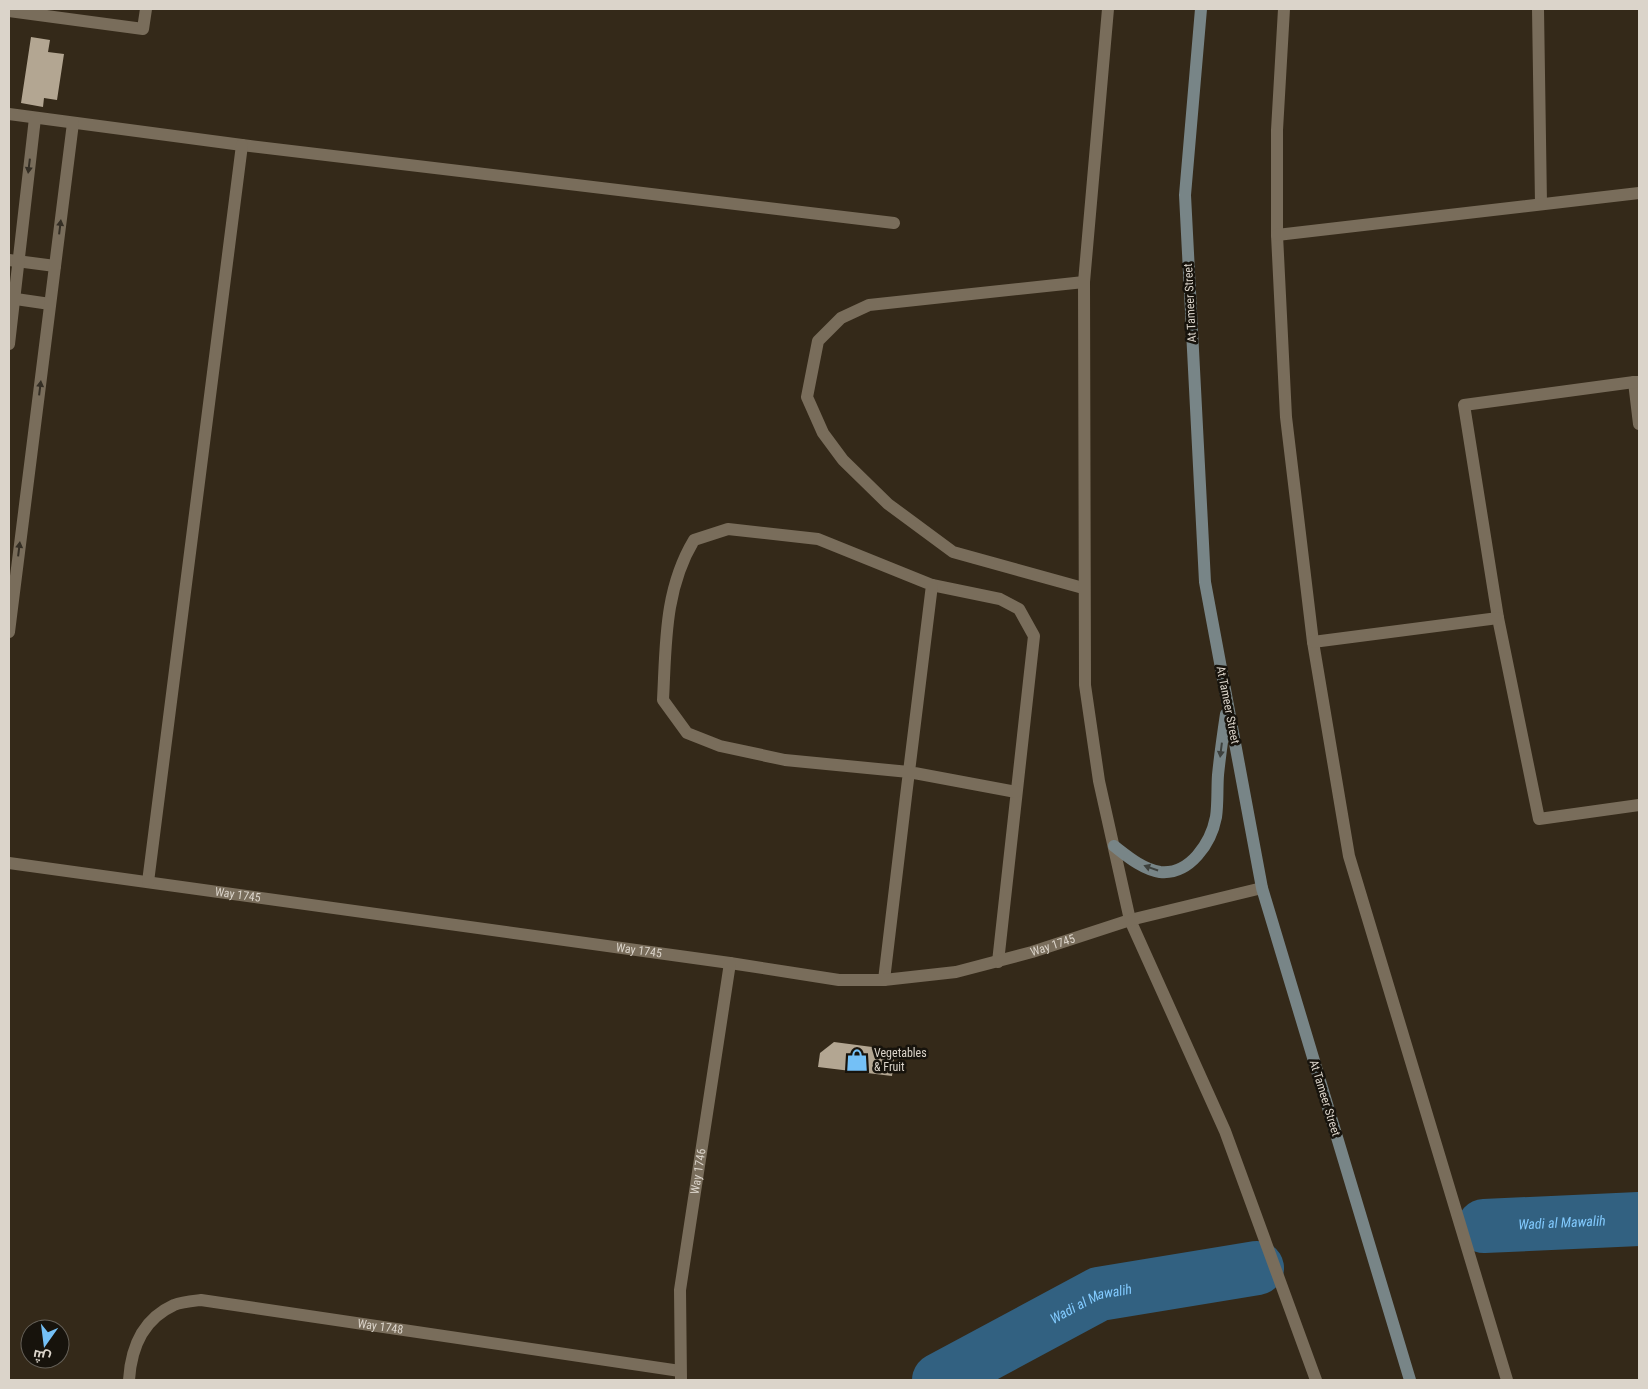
<svg xmlns="http://www.w3.org/2000/svg" width="1648" height="1389" font-family="'Roboto Condensed',Cairo,sans-serif">
  <style>
    .lines { fill: none; stroke-linecap: round; stroke-linejoin: round }
    .river { stroke: #326181; stroke-width: 54 }
    .building { fill: #b3a692 }
    .lane { stroke: #796d5b; stroke-width: 12 }
    .street { stroke: #796d5b; stroke-width: 12 }
    .secondary { stroke: #788587; stroke-width: 12 }
    .oneway { fill: #342e24 }
    .oneway2 { fill: #3e413d }
    .labels { text-anchor: middle; stroke-width: 5; stroke-linejoin: round; paint-order: stroke }
    .street-label { font-size: 12px; fill: #dbd4ca; stroke: #17130c }
    .poi-label { font-size: 12px; fill: #dbd4ca; stroke: #17130c; text-anchor: start }
    .water-label { font-size: 14px; font-style: italic; fill: #82cafe; stroke: #17130c }
  </style>
  <rect width="100%" height="100%" fill="#342919"/>
  <g class="lines">
    <g class="river">
      <path id="s1" d="M 1484,1226 L 1639,1219"/>
      <path id="s2" d="M 939,1380 L 1099,1294 L 1257,1268"/>
    </g>
  </g>
  <g class="building">
    <path d="M 31,37 L 50,40 L 48,52 L 64,54 L 57,100 L 44,98 L 43,107 L 21,103 Z"/>
    <path d="M 834,1042 L 895,1050 L 892,1076 L 818,1067 L 820,1053 Z"/>
  </g>
  <g class="lines">
    <g class="lane">
      <path d="M 932,585 L 1000,599 L 1019,609 L 1034,636 L 998,962"/>
      <path d="M 1083,588 L 953,552 L 888,504 L 843,460 L 823,433 L 807,397 L 818,341 L 841,318 L 869,305 L 1084,282"/>
      <path d="M 884,980 C 900,848 915,717 932,585 L 818,539 L 728,529 L 694,540 C 664,590 666,644 663,700 L 687,733 L 720,746 L 785,760 L 909,772 L 1016,792"/>
    </g>
    <g class="street">
      <path d="M 1108,9 L 1084,282 L 1085,685 L 1099,781 L 1130,920 L 1225,1131 L 1316,1380"/>
      <path d="M 1284,9 L 1277,130 L 1277,235 L 1286,417 L 1313,642 L 1349,856 L 1507,1380"/>
      <path d="M 1538,9 L 1541,204"/>
      <path d="M 9,11 L 143,29 L 146,9"/>
      <path d="M 9,114 L 242,145 L 894,223"/>
      <path d="M 1277,235 L 1639,193"/>
      <path d="M 9,260 L 55,266"/>
      <path d="M 9,298 L 50,304"/>
      <path d="M 9,344 L 35,118"/>
      <path d="M 1639,382 L 1634,382 L 1639,424"/>
      <path d="M 1498,618 L 1464,405 L 1634,382"/>
      <path d="M 9,632 L 73,123"/>
      <path d="M 1313,642 L 1498,618 L 1539,819 L 1639,805"/>
      <path id="s3" d="M 9,863 L 730,963 L 839,980 L 884,980 L 956,972 L 1032,952 L 1130,920 L 1262,888"/>
      <path d="M 148,882 L 242,145"/>
      <path id="s4" d="M 129,1380 C 131,1348 143,1319 174,1305 C 182,1302 193,1301 201,1300 L 680,1371"/>
      <path id="s5" d="M 681,1380 L 680,1290 L 730,963"/>
    </g>
    <g class="secondary">
      <path d="M 1201,9 L 1185,195 L 1205,582 L 1262,888 L 1410,1380"/>
      <path d="M 1114,846 C 1127,856 1142,869 1160,872 C 1190,875 1211,843 1216,817 C 1218,804 1217,789 1218,775 C 1220,755 1223,734 1226,714"/>
    </g>
  </g>
  <defs><path id="oneway-solid" d="M-6-.8H1V-3.2L6.5 0L1 3.2V.8H-6Z" transform="scale(1.25)"/></defs>
  <g class="oneway">
    <use href="#oneway-solid" transform="translate(29 166) rotate(97)"/>
    <use href="#oneway-solid" transform="translate(60 227) rotate(-83)"/>
    <use href="#oneway-solid" transform="translate(40 388) rotate(-83)"/>
    <use href="#oneway-solid" transform="translate(19 549) rotate(-83)"/>
  </g>
  <g class="oneway2">
    <use href="#oneway-solid" transform="translate(1221 750) rotate(97)"/>
    <use href="#oneway-solid" transform="translate(1151 868) rotate(-161)"/>
  </g>
  <defs>
    <symbol id="shop-bare" viewBox="-9 -9 18 18"><path d="M-5-2.5h2.3a2.7 3.5 0 0 1 5.4 0H5L5.5 6h-11ZM-1.5-2.5h3a1.5 2.3 0 0 0-3 0Z" fill="#74c0f6" stroke="#17130c" stroke-width="2.5" paint-order="stroke"/></symbol>
  </defs>
  <g fill-rule="evenodd">
    <use href="#shop-bare" x="841" y="1044" width="32" height="32"/>
  </g>
  <g class="labels">
    <g class="street-label">
      <text transform="translate(1190 303) rotate(-93)" y="4">At Tameer Street</text>
      <text transform="translate(1228 705) rotate(79)" y="4">At Tameer Street</text>
      <text dy="4" stroke="none"><textPath href="#s3" startOffset="231">Way 1745</textPath></text>
      <text dy="4" stroke="none"><textPath href="#s3" startOffset="1056">Way 1745</textPath></text>
      <text dy="4" stroke="none"><textPath href="#s3" startOffset="636">Way 1745</textPath></text>
      <text transform="translate(1325 1098) rotate(73)" y="4">At Tameer Street</text>
      <text dy="4" stroke="none"><textPath href="#s5" startOffset="210">Way 1746</textPath></text>
      <text dy="4" stroke="none"><textPath href="#s4" startOffset="301">Way 1748</textPath></text>
    </g>
    <g class="poi-label">
      <text x="874" y="1057">Vegetables<tspan x="874" dy="14">&amp; Fruit</tspan></text>
    </g>
    <g class="water-label">
      <text dy="5" stroke="none"><textPath href="#s1" startOffset="78">Wadi al Mawalih</textPath></text>
      <text dy="5" stroke="none"><textPath href="#s2" startOffset="171">Wadi al Mawalih</textPath></text>
    </g>
  </g>
  <rect width="1648" height="1389" fill="none" stroke="#dbd4ca" stroke-width="20"/>
  <g transform="translate(45 1344) rotate(194)"><circle r="24" fill="#17130c" stroke="#656058"/>
  <path d="M0-4L9 19L0 12L-9 19Z" fill="#74c0f6"/>
  <text y="-8" font-size="14" font-weight="bold" text-anchor="middle" fill="#dbd4ca">ش</text>
  </g>
</svg>
